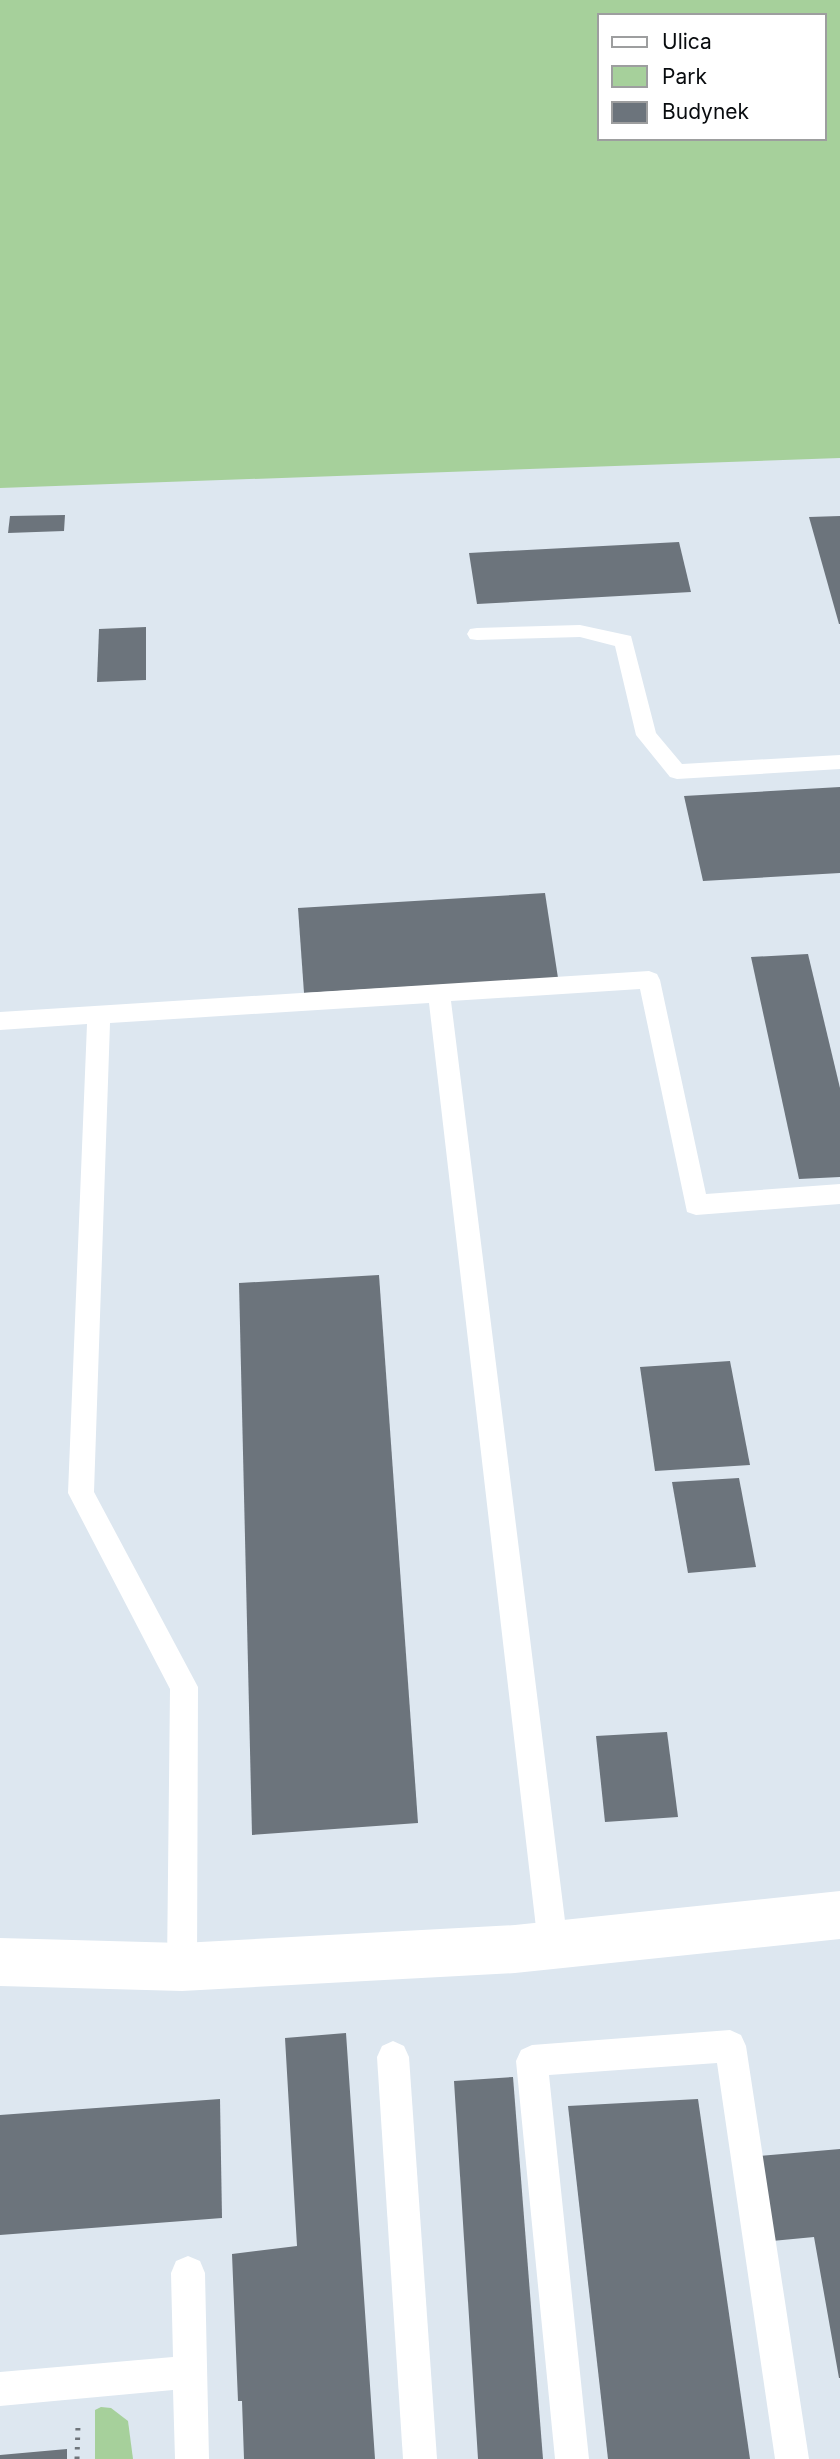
<svg xmlns="http://www.w3.org/2000/svg" width="840" height="2459" font-family="Inter,sans-serif">
  <style>
    .green { fill: #a6d09b; fill-rule: evenodd }
    .building { fill: #6c747c }
    .lines { fill: none; stroke-linecap: round; stroke-linejoin: round }
    .path { stroke: #6f757b; stroke-width: 5; stroke-dasharray: 2.5 7; stroke-linecap: butt }
    .lane { fill: #fff; fill-rule: evenodd }
    .street { fill: #fff; fill-rule: evenodd }
  </style>
  <rect width="100%" height="100%" fill="#dde7f0"/>
  <g class="green">
    <path d="M 0,0 L 840,0 L 840,458 L 0,488 ZM 600,16 L 824,16 L 824,138 L 600,138 Z"/>
    <path d="M 101,2407 L 111,2408 L 128,2421 L 133,2459 L 95,2459 L 95,2410 Z"/>
  </g>
  <g class="building">
    <path d="M 65,515 L 64,531 L 8,533 L 10,516 Z"/>
    <path d="M 840,516 L 840,624 L 839,624 L 809,517 Z"/>
    <path d="M 679,542 L 691,592 L 477,604 L 469,553 Z"/>
    <path d="M 146,627 L 146,680 L 97,682 L 99,629 Z"/>
    <path d="M 840,787 L 840,873 L 703,881 L 684,796 Z"/>
    <path d="M 545,893 L 558,978 L 304,993 L 298,908 Z"/>
    <path d="M 808,954 L 840,1088 L 840,1177 L 799,1179 L 751,957 Z"/>
    <path d="M 379,1275 L 418,1823 L 252,1835 L 239,1283 Z"/>
    <path d="M 730,1361 L 750,1465 L 655,1471 L 640,1367 Z"/>
    <path d="M 739,1478 L 756,1567 L 688,1573 L 672,1482 Z"/>
    <path d="M 667,1732 L 678,1817 L 605,1822 L 596,1736 Z"/>
    <path d="M 346,2033 L 375,2459 L 244,2459 L 242,2401 L 238,2401 L 232,2254 L 297,2246 L 285,2038 Z"/>
    <path d="M 513,2077 L 543,2459 L 478,2459 L 454,2081 Z"/>
    <path d="M 220,2099 L 222,2218 L 0,2235 L 0,2115 Z"/>
    <path d="M 698,2099 L 750,2459 L 608,2459 L 568,2106 Z"/>
    <path d="M 840,2149 L 840,2378 L 839,2378 L 814,2237 L 772,2241 L 758,2156 Z"/>
    <path d="M 67,2449 L 67,2459 L 0,2459 L 0,2455 Z"/>
  </g>
  <g class="lines">
    <path class="path" d="M 77,2459 L 78,2425"/>
    <g class="lane">
      <path d="M 580,625 L 631,636 L 656,733 L 682,764 L 840,755 L 840,769 L 677,779 L 670,777 L 636,735 L 615,646 L 580,637 L 477,640 L 470,639 L 467,634 L 470,629 L 477,628 Z"/>
      <path d="M 649,971 L 657,974 L 660,980 L 706,1194 L 840,1184 L 840,1204 L 696,1215 L 687,1212 L 640,989 L 451,1001 L 568,1945 L 564,1956 L 553,1960 L 542,1956 L 538,1945 L 429,1003 L 110,1023 L 94,1492 L 198,1687 L 197,1967 L 193,1978 L 182,1982 L 171,1978 L 167,1967 L 170,1689 L 68,1493 L 87,1024 L 0,1030 L 0,1012 Z"/>
      <path d="M 730,2030 L 741,2035 L 746,2046 L 809,2459 L 775,2459 L 717,2063 L 549,2075 L 589,2459 L 555,2459 L 516,2061 L 521,2050 L 532,2045 Z"/>
      <path d="M 393,2041 L 404,2046 L 409,2057 L 437,2459 L 403,2459 L 377,2057 L 382,2046 Z"/>
      <path d="M 188,2256 L 200,2261 L 205,2273 L 209,2459 L 175,2459 L 173,2390 L 0,2406 L 0,2372 L 173,2357 L 171,2273 L 176,2261 Z"/>
    </g>
    <path class="street" d="M 840,1891 L 840,1939 L 515,1973 L 182,1991 L 0,1986 L 0,1938 L 182,1943 L 515,1925 Z"/>
  </g>
  <rect x="598" y="14" width="228" height="126" fill="#ffffff" stroke="#9d9e9f" stroke-width="2"/>
  <rect x="612" y="37" width="35" height="10" fill="#ffffff" stroke="#9d9e9f" stroke-width="2"/>
  <text x="662" y="49" font-size="21" fill="#090c0f">Ulica</text>
  <rect x="612" y="66" width="35" height="21" fill="#a6d09b" stroke="#9d9e9f" stroke-width="2"/>
  <text x="662" y="84" font-size="21" fill="#090c0f">Park</text>
  <rect x="612" y="102" width="35" height="21" fill="#6c747c" stroke="#9d9e9f" stroke-width="2"/>
  <text x="662" y="119" font-size="21" fill="#090c0f">Budynek</text>
</svg>
